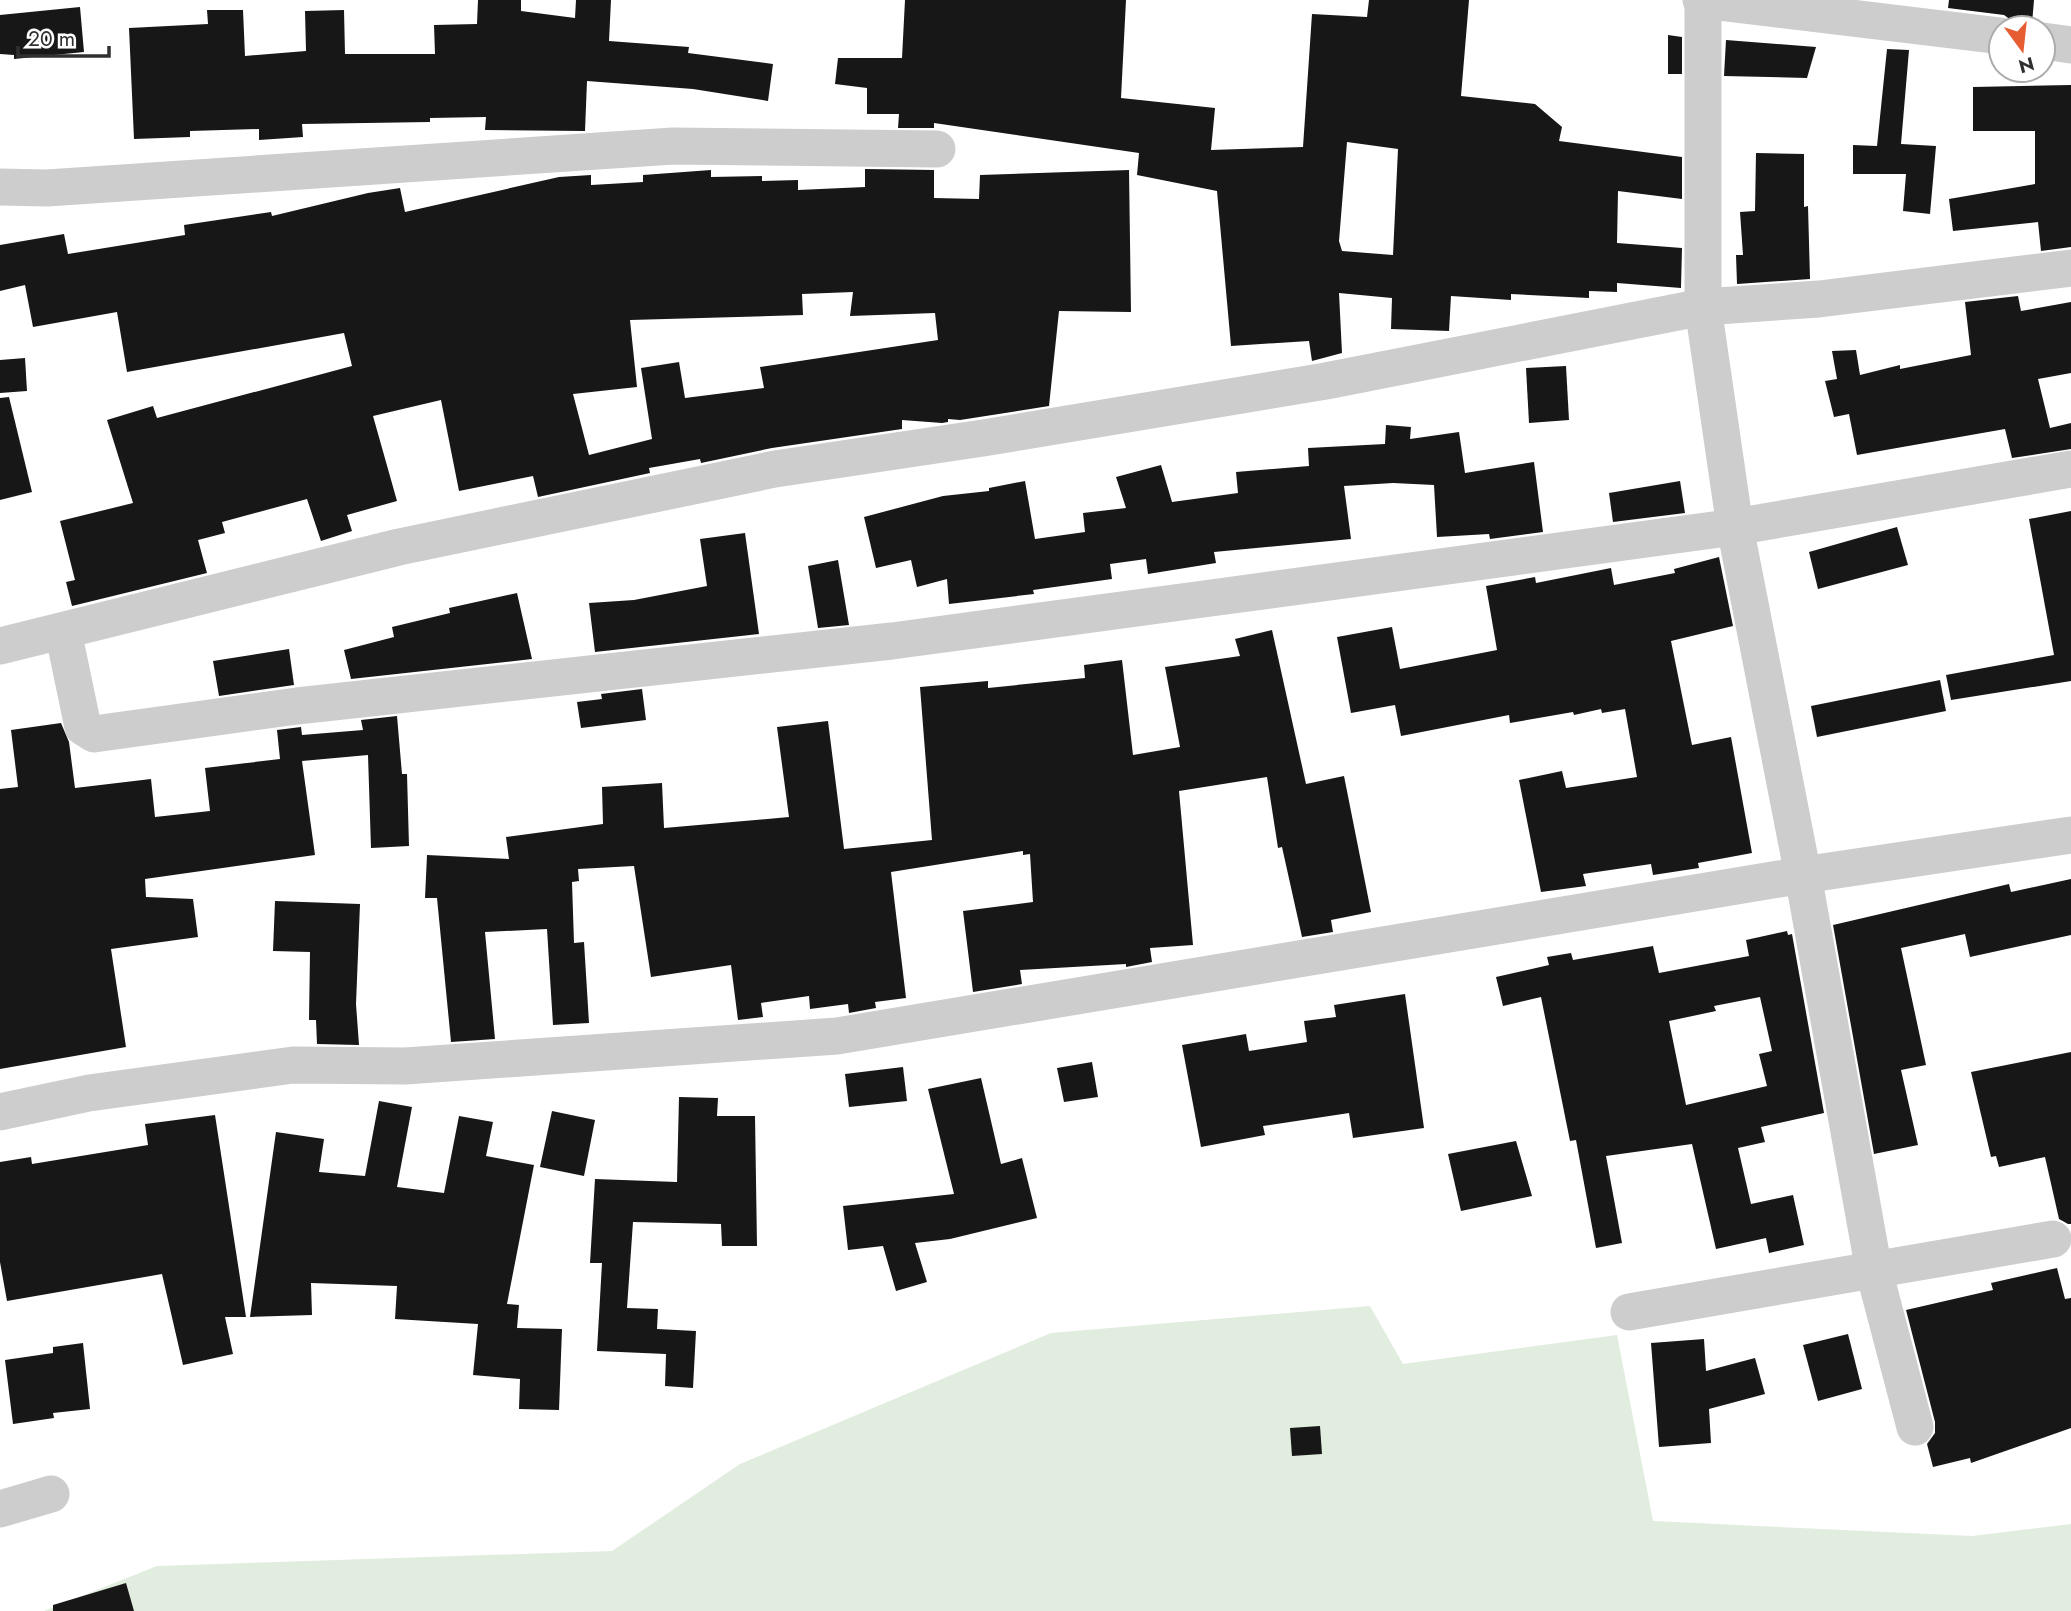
<svg xmlns="http://www.w3.org/2000/svg" width="2071" height="1611" font-family="Jost,sans-serif">
  <style>
    .green { fill: #e1edde }
    .building { fill: #171717; fill-rule: evenodd }
    .lines { fill: none; stroke-linecap: round; stroke-linejoin: round }
    .minor { stroke: #cdcdcd; stroke-width: 37 }
  </style>
  <rect width="100%" height="100%" fill="#fff"/>
  <path class="green" d="M 1370,1306 L 1403,1364 L 1617,1335 L 1653,1521 L 1972,1536 L 2071,1524 L 2071,1611 L 44,1611 L 157,1566 L 612,1551 L 740,1464 L 1051,1333 Z"/>
  <g class="building">
    <path d="M 478,0 L 521,0 L 521,11 L 575,18 L 576,0 L 611,0 L 609,41 L 689,47 L 688,53 L 773,64 L 768,101 L 693,89 L 587,81 L 585,131 L 485,130 L 486,117 L 430,118 L 430,122 L 302,124 L 303,137 L 259,140 L 259,129 L 190,131 L 190,137 L 134,139 L 129,28 L 208,24 L 207,10 L 243,10 L 245,56 L 306,51 L 305,11 L 344,10 L 345,54 L 435,54 L 434,25 L 477,24 Z"/>
    <path d="M 905,0 L 1126,0 L 1121,98 L 1215,108 L 1211,150 L 1303,147 L 1312,14 L 1367,17 L 1369,0 L 1469,0 L 1461,96 L 1535,104 L 1562,127 L 1559,141 L 1682,157 L 1682,199 L 1618,191 L 1617,243 L 1682,248 L 1681,288 L 1617,283 L 1617,292 L 1589,291 L 1589,298 L 1511,294 L 1511,300 L 1451,296 L 1449,331 L 1391,329 L 1392,298 L 1339,293 L 1342,353 L 1312,361 L 1309,341 L 1231,346 L 1217,191 L 1137,175 L 1139,153 L 934,123 L 934,128 L 898,128 L 899,114 L 867,114 L 867,88 L 835,84 L 838,58 L 902,58 ZM 1347,142 L 1398,149 L 1393,255 L 1342,251 L 1339,241 Z"/>
    <path d="M 1949,0 L 2034,0 L 2032,24 L 2028,27 L 2018,25 L 2004,15 L 1948,8 Z"/>
    <path d="M 80,7 L 84,52 L 14,59 L 14,55 L 0,54 L 0,15 Z"/>
    <path d="M 1668,35 L 1682,37 L 1682,74 L 1668,74 Z"/>
    <path d="M 1726,40 L 1816,47 L 1807,78 L 1724,76 Z"/>
    <path d="M 1887,49 L 1909,50 L 1901,144 L 1936,146 L 1930,214 L 1903,211 L 1906,174 L 1853,174 L 1853,145 L 1877,146 Z"/>
    <path d="M 2071,85 L 2071,247 L 2041,251 L 2038,222 L 1953,231 L 1949,199 L 2035,184 L 2035,131 L 1973,131 L 1973,87 Z"/>
    <path d="M 1756,153 L 1804,154 L 1804,207 L 1808,206 L 1810,279 L 1737,284 L 1736,255 L 1743,255 L 1740,212 L 1755,211 Z"/>
    <path d="M 865,169 L 934,170 L 934,198 L 979,199 L 980,175 L 1129,170 L 1131,312 L 1059,311 L 1049,406 L 960,420 L 948,419 L 948,422 L 942,423 L 902,420 L 902,429 L 772,448 L 701,463 L 700,459 L 649,468 L 650,473 L 538,497 L 533,476 L 459,491 L 441,400 L 373,416 L 397,501 L 347,515 L 352,531 L 321,541 L 307,499 L 259,512 L 222,522 L 225,533 L 198,540 L 207,573 L 72,606 L 66,582 L 75,580 L 60,521 L 133,503 L 107,420 L 153,406 L 157,418 L 352,366 L 344,333 L 127,372 L 117,312 L 33,327 L 25,285 L 0,291 L 0,245 L 64,234 L 68,254 L 185,235 L 184,225 L 271,212 L 272,216 L 368,193 L 400,188 L 405,212 L 559,177 L 591,175 L 591,185 L 643,182 L 643,175 L 711,170 L 711,177 L 762,176 L 762,181 L 798,180 L 798,190 L 865,187 ZM 853,292 L 850,316 L 935,313 L 938,340 L 760,367 L 764,388 L 685,398 L 679,362 L 641,368 L 652,439 L 589,455 L 573,394 L 637,387 L 630,320 L 803,315 L 802,294 Z"/>
    <path d="M 2018,296 L 2021,311 L 2071,302 L 2071,373 L 2038,379 L 2050,428 L 2071,423 L 2071,449 L 2012,458 L 2005,429 L 1857,455 L 1849,414 L 1834,417 L 1825,381 L 1837,379 L 1832,351 L 1856,350 L 1860,375 L 1900,365 L 1900,369 L 1971,355 L 1965,302 Z"/>
    <path d="M 25,358 L 27,391 L 0,393 L 0,360 Z"/>
    <path d="M 1566,366 L 1569,420 L 1529,423 L 1526,368 Z"/>
    <path d="M 9,397 L 32,492 L 0,500 L 0,398 Z"/>
    <path d="M 1386,425 L 1411,427 L 1410,439 L 1459,432 L 1465,473 L 1534,462 L 1543,532 L 1490,539 L 1489,534 L 1437,537 L 1434,485 L 1393,483 L 1344,486 L 1351,539 L 1214,552 L 1216,563 L 1148,574 L 1146,559 L 1110,564 L 1112,579 L 1033,590 L 1034,594 L 949,604 L 947,579 L 917,587 L 911,560 L 876,568 L 864,517 L 943,496 L 989,491 L 989,488 L 1025,481 L 1035,539 L 1085,532 L 1083,513 L 1126,508 L 1116,477 L 1161,465 L 1172,502 L 1238,493 L 1236,472 L 1309,466 L 1308,448 L 1385,444 Z"/>
    <path d="M 1680,481 L 1685,513 L 1613,522 L 1609,493 Z"/>
    <path d="M 2071,511 L 2071,681 L 1951,700 L 1946,675 L 2054,655 L 2029,519 Z"/>
    <path d="M 1897,527 L 1908,565 L 1818,589 L 1809,552 Z"/>
    <path d="M 745,533 L 759,634 L 595,652 L 589,603 L 634,600 L 707,586 L 700,539 Z"/>
    <path d="M 1719,557 L 1733,626 L 1671,641 L 1692,745 L 1731,737 L 1752,853 L 1698,863 L 1699,868 L 1653,875 L 1651,864 L 1583,874 L 1586,886 L 1541,892 L 1519,780 L 1562,771 L 1566,788 L 1637,777 L 1625,709 L 1602,713 L 1601,709 L 1574,715 L 1573,712 L 1510,723 L 1509,715 L 1401,736 L 1395,705 L 1351,713 L 1337,637 L 1392,627 L 1400,669 L 1497,650 L 1486,586 L 1535,577 L 1536,583 L 1611,568 L 1614,585 L 1675,573 L 1674,569 Z"/>
    <path d="M 838,560 L 849,625 L 818,628 L 808,566 Z"/>
    <path d="M 517,593 L 532,659 L 351,679 L 344,650 L 394,637 L 392,627 L 450,613 L 449,608 Z"/>
    <path d="M 1272,630 L 1306,784 L 1344,776 L 1371,912 L 1331,920 L 1333,932 L 1302,937 L 1282,847 L 1278,848 L 1267,777 L 1179,791 L 1193,945 L 1150,948 L 1152,962 L 1126,967 L 1126,964 L 1020,970 L 1022,984 L 973,992 L 963,911 L 1033,902 L 1030,854 L 1023,855 L 1023,851 L 891,872 L 906,998 L 875,1002 L 876,1008 L 849,1013 L 848,1004 L 810,1009 L 809,996 L 761,1003 L 763,1017 L 738,1020 L 731,965 L 651,977 L 634,866 L 578,869 L 579,881 L 572,882 L 574,943 L 584,942 L 589,1023 L 553,1025 L 547,929 L 485,932 L 495,1039 L 451,1042 L 437,898 L 425,898 L 427,855 L 509,859 L 506,837 L 603,824 L 602,787 L 662,783 L 664,828 L 789,817 L 777,727 L 828,721 L 844,849 L 932,840 L 920,687 L 988,681 L 988,688 L 1085,678 L 1084,665 L 1122,660 L 1133,755 L 1180,747 L 1165,667 L 1240,656 L 1235,639 Z"/>
    <path d="M 289,649 L 294,685 L 219,696 L 213,661 Z"/>
    <path d="M 1940,680 L 1946,711 L 1817,737 L 1811,706 Z"/>
    <path d="M 642,689 L 646,720 L 581,728 L 577,702 L 602,699 L 601,694 Z"/>
    <path d="M 397,716 L 402,774 L 407,774 L 409,846 L 371,848 L 368,755 L 302,761 L 315,855 L 145,879 L 146,897 L 193,899 L 198,937 L 111,949 L 126,1047 L 0,1069 L 0,789 L 18,787 L 11,730 L 61,723 L 69,742 L 75,788 L 151,779 L 155,817 L 210,811 L 205,768 L 280,759 L 277,730 L 301,727 L 302,735 L 363,730 L 361,720 Z"/>
    <path d="M 2071,879 L 2071,935 L 1970,957 L 1965,934 L 1901,948 L 1926,1065 L 1901,1070 L 1918,1145 L 1874,1154 L 1833,925 L 2009,884 L 2011,892 Z"/>
    <path d="M 275,901 L 360,904 L 356,1004 L 359,1045 L 317,1044 L 316,1020 L 309,1020 L 310,952 L 273,951 Z"/>
    <path d="M 1787,931 L 1788,935 L 1792,934 L 1824,1113 L 1761,1127 L 1765,1142 L 1738,1148 L 1751,1204 L 1793,1195 L 1804,1245 L 1769,1253 L 1766,1238 L 1716,1249 L 1692,1144 L 1606,1156 L 1622,1243 L 1596,1248 L 1576,1140 L 1570,1141 L 1541,997 L 1503,1006 L 1496,977 L 1549,965 L 1547,957 L 1571,953 L 1573,960 L 1653,946 L 1659,973 L 1749,956 L 1746,940 ZM 1760,997 L 1772,1051 L 1759,1054 L 1767,1086 L 1686,1105 L 1669,1021 L 1716,1011 L 1714,1006 Z"/>
    <path d="M 1405,994 L 1424,1128 L 1353,1138 L 1349,1113 L 1263,1126 L 1265,1135 L 1201,1147 L 1182,1045 L 1246,1034 L 1249,1051 L 1307,1042 L 1304,1021 L 1336,1017 L 1334,1005 Z"/>
    <path d="M 2071,1052 L 2071,1224 L 2068,1224 L 2059,1219 L 2045,1157 L 1999,1167 L 1996,1156 L 1991,1157 L 1971,1072 Z"/>
    <path d="M 1092,1062 L 1098,1097 L 1064,1102 L 1057,1068 Z"/>
    <path d="M 903,1067 L 907,1101 L 849,1107 L 845,1074 Z"/>
    <path d="M 981,1078 L 1001,1164 L 1022,1158 L 1037,1218 L 950,1239 L 915,1243 L 927,1282 L 896,1291 L 883,1246 L 848,1250 L 843,1206 L 954,1194 L 928,1089 Z"/>
    <path d="M 679,1097 L 718,1098 L 717,1116 L 755,1116 L 757,1246 L 722,1246 L 721,1224 L 633,1222 L 627,1308 L 658,1309 L 657,1329 L 696,1331 L 693,1388 L 665,1386 L 666,1354 L 597,1351 L 602,1263 L 590,1263 L 595,1179 L 677,1182 Z"/>
    <path d="M 379,1101 L 412,1107 L 397,1187 L 444,1193 L 459,1116 L 493,1122 L 486,1156 L 534,1165 L 507,1304 L 519,1305 L 517,1328 L 562,1329 L 559,1410 L 519,1409 L 520,1379 L 473,1375 L 478,1324 L 395,1319 L 397,1286 L 311,1283 L 312,1315 L 250,1317 L 276,1132 L 324,1139 L 319,1172 L 365,1176 Z"/>
    <path d="M 552,1111 L 595,1120 L 584,1176 L 540,1167 Z"/>
    <path d="M 215,1115 L 246,1317 L 225,1317 L 233,1354 L 183,1365 L 162,1274 L 7,1301 L 0,1262 L 0,1162 L 31,1157 L 32,1164 L 148,1145 L 145,1124 Z"/>
    <path d="M 1516,1141 L 1532,1196 L 1461,1211 L 1448,1154 Z"/>
    <path d="M 2057,1268 L 2065,1299 L 2071,1298 L 2071,1428 L 1971,1463 L 1970,1458 L 1933,1467 L 1927,1444 L 1935,1433 L 1935,1422 L 1906,1310 L 1993,1290 L 1991,1283 Z"/>
    <path d="M 1848,1334 L 1862,1389 L 1818,1401 L 1803,1345 Z"/>
    <path d="M 1704,1339 L 1706,1371 L 1755,1358 L 1765,1394 L 1709,1409 L 1711,1443 L 1659,1447 L 1651,1343 Z"/>
    <path d="M 83,1343 L 90,1409 L 53,1413 L 54,1418 L 13,1424 L 5,1360 L 53,1353 L 53,1347 Z"/>
    <path d="M 1320,1426 L 1322,1454 L 1292,1456 L 1290,1428 Z"/>
    <path d="M 126,1583 L 134,1611 L 53,1611 L 53,1605 Z"/>
  </g>
  <g class="lines">
    <g class="minor">
      <path d="M 1701,0 L 2001,36"/>
      <path d="M 1703,1 L 1703,307 L 1735,527 L 1803,875 L 1874,1271 L 1915,1427"/>
      <path d="M 2043,41 L 2071,45"/>
      <path d="M 0,187 L 47,188 L 673,146 L 937,149"/>
      <path d="M 63,631 L 83,727 L 94,734 L 297,706 L 892,641 L 1211,598 L 1735,527 L 2071,469"/>
      <path d="M 0,646 L 399,547 L 775,469 L 983,438 L 1326,381 L 1703,307 L 1819,299 L 2071,268"/>
      <path d="M 0,1112 L 89,1093 L 293,1065 L 405,1066 L 837,1036 L 1803,875 L 2071,835"/>
      <path d="M 1629,1312 L 2053,1239"/>
      <path d="M 0,1509 L 51,1494"/>
    </g>
  </g>
  <g transform="translate(2022 49) rotate(165)"><circle r="33" fill="#ffffff" stroke="#acacac" stroke-width="2"/>
  <path d="M0-5L12 26L0 18L-12 26Z" fill="#e75d32"/>
  <text y="-10" font-size="19" font-weight="bold" text-anchor="middle" fill="#303030">N</text>
  </g>
  <path d="M18 46v10h91v-10" fill="none" stroke="#303030" stroke-width="3.5"/>
  <text x="28" y="46" font-size="21" fill="#303030" stroke="#ffffff" stroke-width="5" paint-order="stroke">20 m</text>
</svg>
